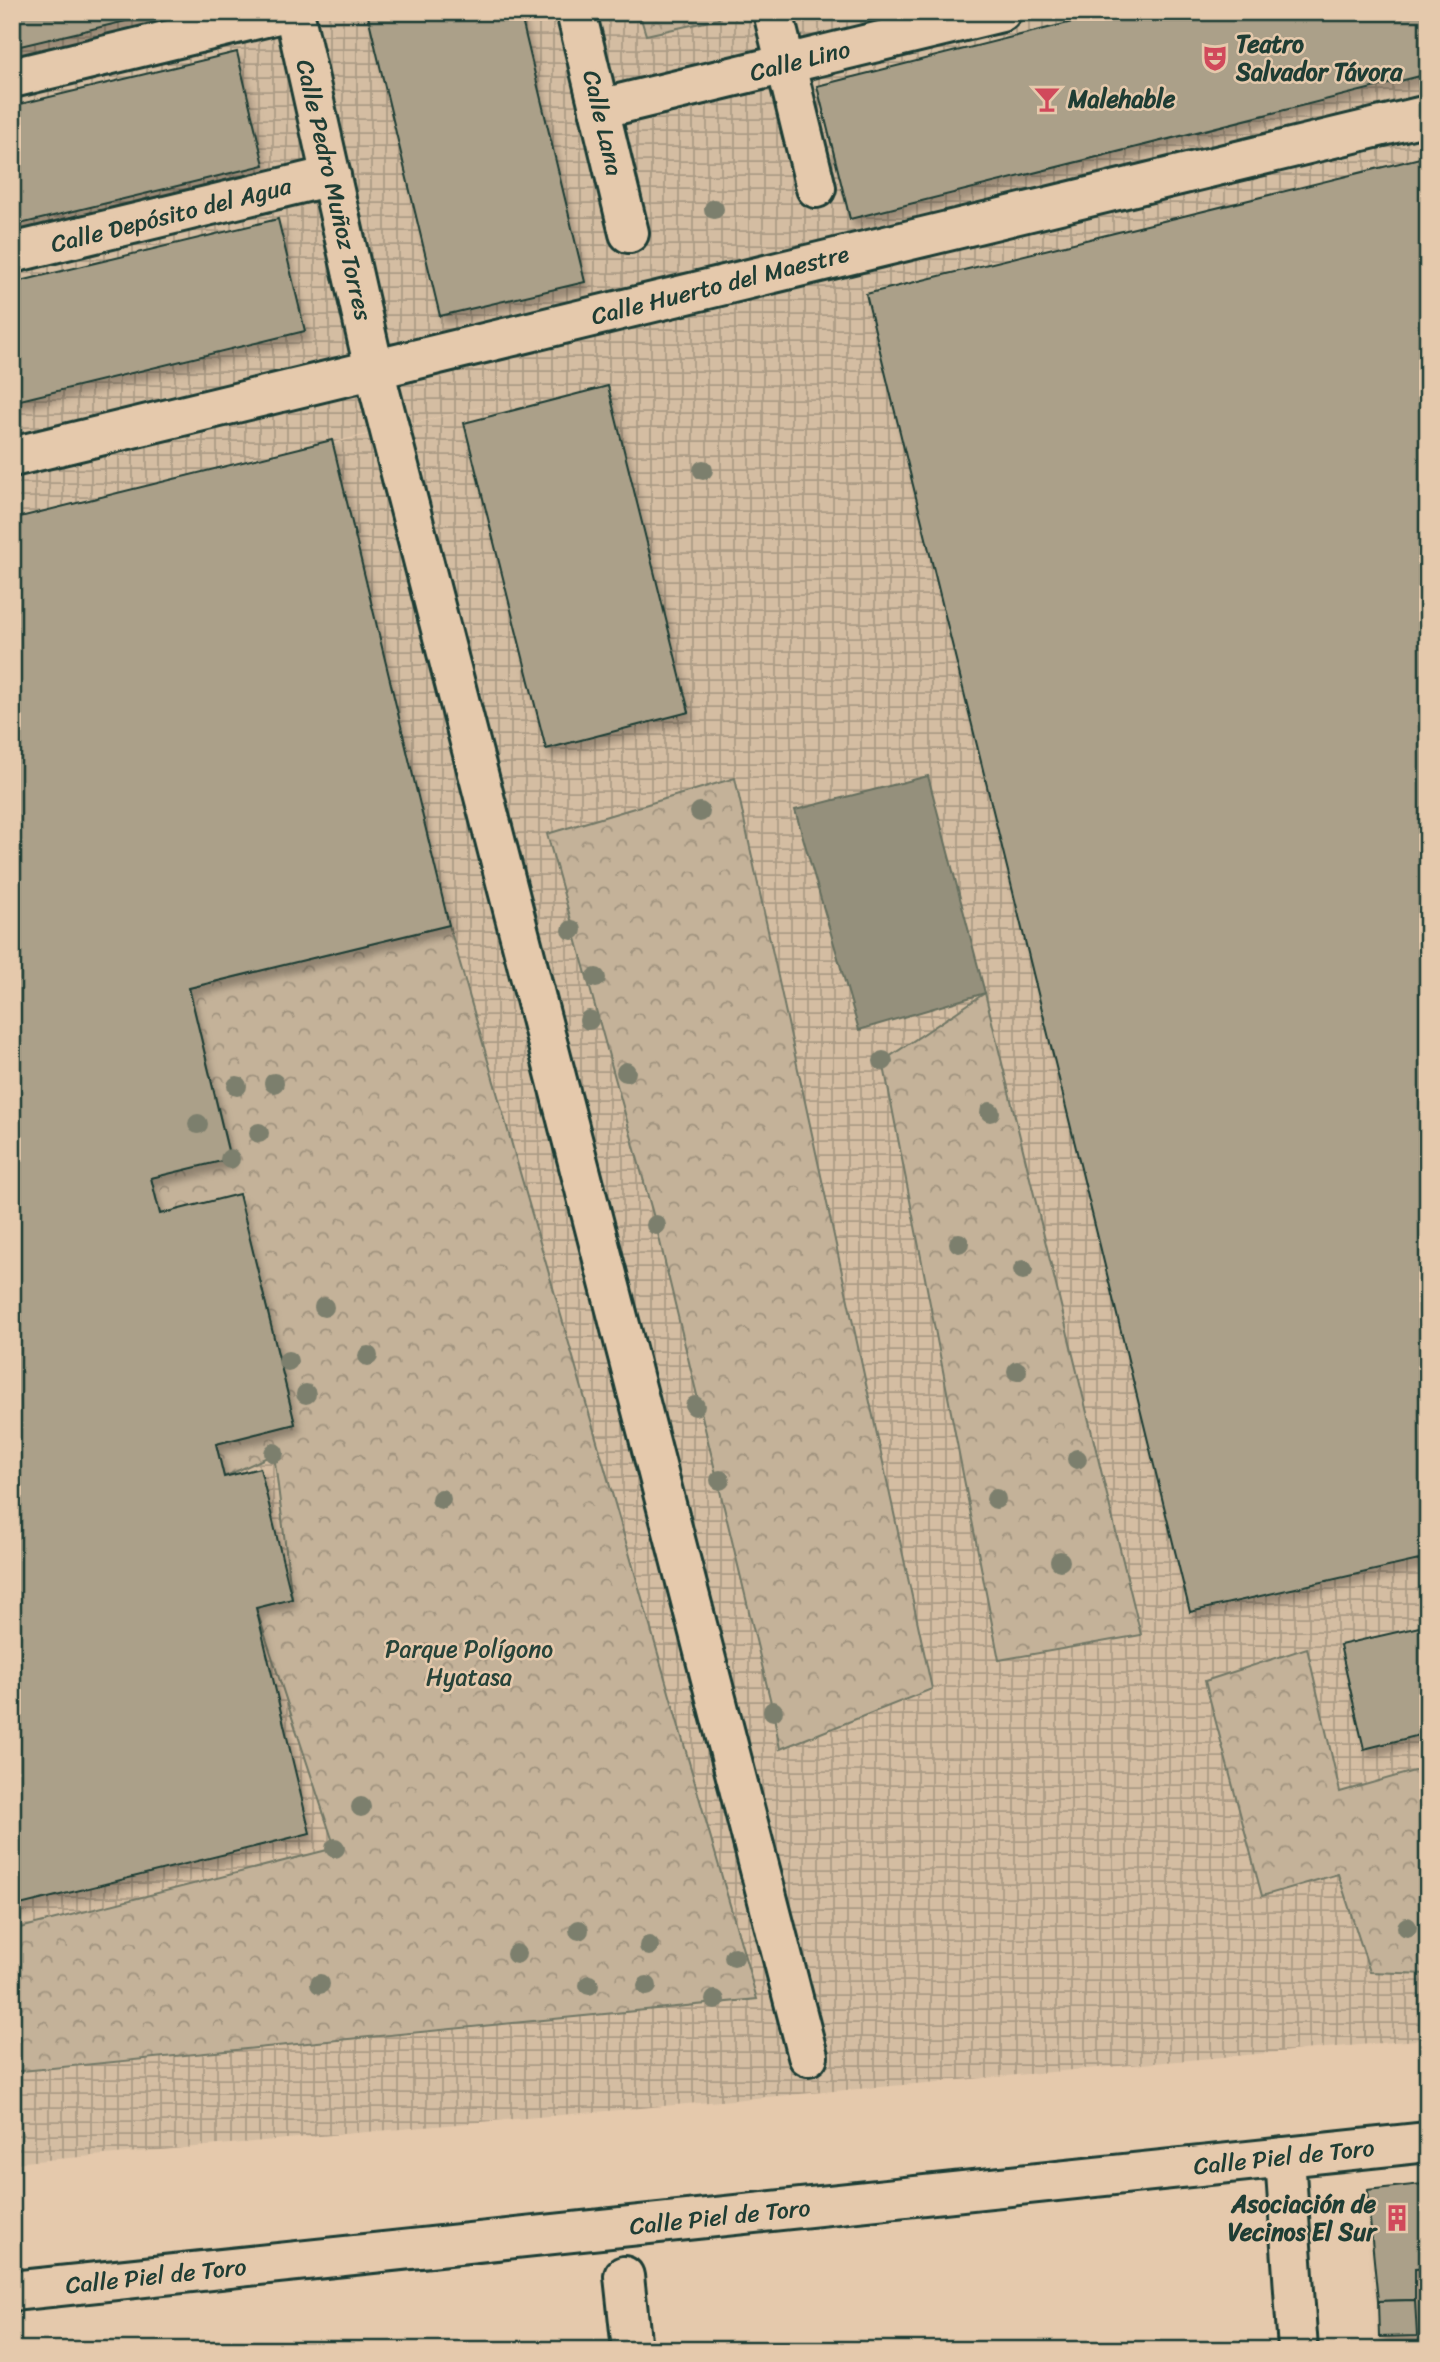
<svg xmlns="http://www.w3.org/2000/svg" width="1440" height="2362" font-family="Sriracha,sans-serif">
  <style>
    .industrial { fill: url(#industrial-grid) }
    .park { fill: url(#park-crowns); stroke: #727866; stroke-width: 2 }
    .water { fill: #95907b; stroke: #666f5f; stroke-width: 2 }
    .building { fill: #aba089; stroke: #1f3d34; stroke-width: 2; filter: url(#shadow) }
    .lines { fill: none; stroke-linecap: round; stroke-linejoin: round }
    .minor-casing { stroke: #1f3d34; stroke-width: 44 }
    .minor { stroke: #e5c9ac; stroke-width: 38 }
    .tree { fill: #7c7f6d }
    .labels { text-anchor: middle; stroke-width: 5; stroke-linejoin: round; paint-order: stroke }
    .poi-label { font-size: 24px; font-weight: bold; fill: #1f3d34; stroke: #e5c9ac; text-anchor: start }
    .street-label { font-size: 24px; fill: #1f3d34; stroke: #e5c9ac }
    .park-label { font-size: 24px; fill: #274339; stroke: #e5c9ac }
  </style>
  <defs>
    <pattern id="industrial-grid" width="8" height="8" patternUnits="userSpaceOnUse" patternTransform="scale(1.75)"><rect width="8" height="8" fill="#d4bda2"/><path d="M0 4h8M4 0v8" fill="none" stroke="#ab9b85"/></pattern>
    <pattern id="park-crowns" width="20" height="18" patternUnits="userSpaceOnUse" patternTransform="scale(1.75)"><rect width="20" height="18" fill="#c4b299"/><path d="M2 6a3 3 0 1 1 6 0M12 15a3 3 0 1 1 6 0" fill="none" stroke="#9f927e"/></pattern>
    <filter id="shadow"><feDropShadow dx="4.5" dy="8" stdDeviation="3.5" flood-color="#0004"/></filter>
  </defs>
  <rect width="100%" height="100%" fill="#e5c9ac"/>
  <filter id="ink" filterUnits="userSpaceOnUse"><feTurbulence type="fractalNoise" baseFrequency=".0143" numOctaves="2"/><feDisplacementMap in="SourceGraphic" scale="14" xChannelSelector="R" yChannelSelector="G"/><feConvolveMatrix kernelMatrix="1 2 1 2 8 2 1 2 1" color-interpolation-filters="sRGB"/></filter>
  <g filter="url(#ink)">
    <path class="industrial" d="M 12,12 L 1428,12 L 1428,2039 L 12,2163 L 12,522 L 548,391 L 12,519 Z"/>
    <g class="park">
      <path d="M 639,12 L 717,12 L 719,19 L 646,35 Z"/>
      <path d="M 735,778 L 932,1689 L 780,1749 L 773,1711 L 656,1225 L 547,834 Z"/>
      <path d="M 449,925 L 757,1999 L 12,2072 L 12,1930 L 335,1848 L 256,1608 L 292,1599 L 274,1454 L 224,1477 L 216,1444 L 295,1424 L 239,1195 L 160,1214 L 151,1178 L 230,1158 L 189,988 Z"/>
      <path d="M 985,993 L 1141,1635 L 999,1660 L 883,1061 Z"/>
      <path d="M 1307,1648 L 1340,1792 L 1428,1767 L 1428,1974 L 1370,1972 L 1338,1874 L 1262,1896 L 1205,1681 Z"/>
    </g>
    <path class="water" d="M 928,776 L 985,993 L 859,1030 L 795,810 Z"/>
    <g class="building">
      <path d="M 12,12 L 164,12 L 12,48 Z"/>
      <path d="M 367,12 L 520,12 L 585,282 L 440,316 Z"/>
      <path d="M 1112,12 L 1428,12 L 1428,74 L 850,219 L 817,86 Z"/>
      <path d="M 237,52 L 264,165 L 12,226 L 12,106 Z"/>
      <path d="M 1428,156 L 1428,1558 L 1190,1612 L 866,294 Z"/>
      <path d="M 278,219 L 305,331 L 12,402 L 12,283 Z"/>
      <path d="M 608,386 L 689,712 L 546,749 L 464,423 Z"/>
      <path d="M 332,440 L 449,925 L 189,988 L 230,1159 L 151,1178 L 160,1214 L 239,1194 L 295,1424 L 216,1444 L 224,1477 L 260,1468 L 292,1599 L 256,1608 L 310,1833 L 12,1907 L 12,519 Z"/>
      <path d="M 1428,1625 L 1428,1733 L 1364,1749 L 1340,1645 Z"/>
      <path d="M 1422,2184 L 1428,2267 L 1415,2268 L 1415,2300 L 1378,2301 L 1367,2190 Z"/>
      <path d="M 1415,2300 L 1417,2336 L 1379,2337 L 1378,2301 Z"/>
    </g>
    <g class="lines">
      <defs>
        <g id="minor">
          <path d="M 294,12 L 374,369 L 808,2056"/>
          <path d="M 576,12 L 629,233"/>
          <path d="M 773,12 L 816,188"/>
          <path d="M 12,78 L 286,12"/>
          <path d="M 599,109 L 1001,12"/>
          <path d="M 12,253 L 331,176"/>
          <path d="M 12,457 L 1428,115"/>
          <path d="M 1285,2157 L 1298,2350"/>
          <path d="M 624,2276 L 632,2350"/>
          <path d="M 12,2291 L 1428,2142"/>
        </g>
      </defs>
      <use href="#minor" class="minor-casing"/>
      <use href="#minor" class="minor"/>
    </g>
    <g class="tree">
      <circle cx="714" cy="209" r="10"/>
      <circle cx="703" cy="470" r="10"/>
      <circle cx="700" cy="812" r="10"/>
      <circle cx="572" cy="930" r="10"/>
      <circle cx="596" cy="978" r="10"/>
      <circle cx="589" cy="1020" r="10"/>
      <circle cx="883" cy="1061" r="10"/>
      <circle cx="626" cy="1072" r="10"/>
      <circle cx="274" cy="1083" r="10"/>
      <circle cx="237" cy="1086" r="10"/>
      <circle cx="990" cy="1112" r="10"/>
      <circle cx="198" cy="1124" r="10"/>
      <circle cx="259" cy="1133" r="10"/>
      <circle cx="230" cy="1159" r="10"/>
      <circle cx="656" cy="1225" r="10"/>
      <circle cx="959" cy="1243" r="10"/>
      <circle cx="1023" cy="1270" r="10"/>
      <circle cx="324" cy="1307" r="10"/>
      <circle cx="368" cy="1356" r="10"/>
      <circle cx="288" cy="1361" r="10"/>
      <circle cx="1017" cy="1371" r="10"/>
      <circle cx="306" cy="1394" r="10"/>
      <circle cx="695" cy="1406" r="10"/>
      <circle cx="274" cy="1453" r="10"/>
      <circle cx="1077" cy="1459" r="10"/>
      <circle cx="720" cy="1480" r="10"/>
      <circle cx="441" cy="1499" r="10"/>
      <circle cx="996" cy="1499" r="10"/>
      <circle cx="1060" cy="1561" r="10"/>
      <circle cx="773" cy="1711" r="10"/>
      <circle cx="361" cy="1807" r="10"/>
      <circle cx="335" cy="1848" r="10"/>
      <circle cx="1407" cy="1927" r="10"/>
      <circle cx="579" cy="1930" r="10"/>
      <circle cx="649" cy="1946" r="10"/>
      <circle cx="516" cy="1954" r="10"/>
      <circle cx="734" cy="1957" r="10"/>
      <circle cx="320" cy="1984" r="10"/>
      <circle cx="589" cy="1985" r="10"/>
      <circle cx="647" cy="1986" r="10"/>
      <circle cx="715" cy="2000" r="10"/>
    </g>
  </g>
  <defs>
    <symbol id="theatre-bare" viewBox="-9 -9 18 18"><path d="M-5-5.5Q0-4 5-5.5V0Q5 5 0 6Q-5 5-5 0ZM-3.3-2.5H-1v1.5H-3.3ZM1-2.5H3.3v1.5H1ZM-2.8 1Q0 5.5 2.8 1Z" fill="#d1495b" stroke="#e5c9ac" stroke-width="2.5" paint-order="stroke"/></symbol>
    <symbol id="bar-bare" viewBox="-9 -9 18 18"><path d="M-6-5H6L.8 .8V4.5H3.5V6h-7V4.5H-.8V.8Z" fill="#d1495b" stroke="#e5c9ac" stroke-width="2.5" paint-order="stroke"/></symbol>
    <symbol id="building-bare" viewBox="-9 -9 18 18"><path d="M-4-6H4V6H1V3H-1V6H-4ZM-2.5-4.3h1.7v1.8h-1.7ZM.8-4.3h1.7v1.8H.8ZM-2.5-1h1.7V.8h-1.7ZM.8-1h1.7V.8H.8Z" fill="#d1495b" stroke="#e5c9ac" stroke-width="2.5" paint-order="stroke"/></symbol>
  </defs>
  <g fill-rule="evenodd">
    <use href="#theatre-bare" x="1196" y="39" width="38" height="38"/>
    <use href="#bar-bare" x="1028" y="80" width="38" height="38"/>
    <use href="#building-bare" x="1378" y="2199" width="38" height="38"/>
  </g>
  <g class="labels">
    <g class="poi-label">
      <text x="1236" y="52">Teatro<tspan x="1236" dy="28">Salvador Távora</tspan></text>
      <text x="1068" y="107">Malehable</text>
      <text x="1376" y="2212" text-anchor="end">Asociación de<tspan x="1376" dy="28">Vecinos El Sur</tspan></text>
    </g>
    <g class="street-label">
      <text transform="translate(800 61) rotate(-14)" y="8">Calle Lino</text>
      <text transform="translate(603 123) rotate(77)" y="8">Calle Lana</text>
      <text transform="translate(334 190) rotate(77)" y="8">Calle Pedro Muñoz Torres</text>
      <text transform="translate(171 215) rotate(-14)" y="8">Calle Depósito del Agua</text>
      <text transform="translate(720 285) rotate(-14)" y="8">Calle Huerto del Maestre</text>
      <text transform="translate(1284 2157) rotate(-6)" y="8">Calle Piel de Toro</text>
      <text transform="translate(720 2217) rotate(-6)" y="8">Calle Piel de Toro</text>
      <text transform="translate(156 2276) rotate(-6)" y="8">Calle Piel de Toro</text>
    </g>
    <g class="park-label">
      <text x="469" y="1657">Parque Polígono<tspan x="469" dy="28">Hyatasa</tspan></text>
    </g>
  </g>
  <rect width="1440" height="2362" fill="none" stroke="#e5c9ac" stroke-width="42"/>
  <rect x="21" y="21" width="1398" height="2320" fill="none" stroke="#1f3d34" stroke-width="2.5" filter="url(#ink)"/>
</svg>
